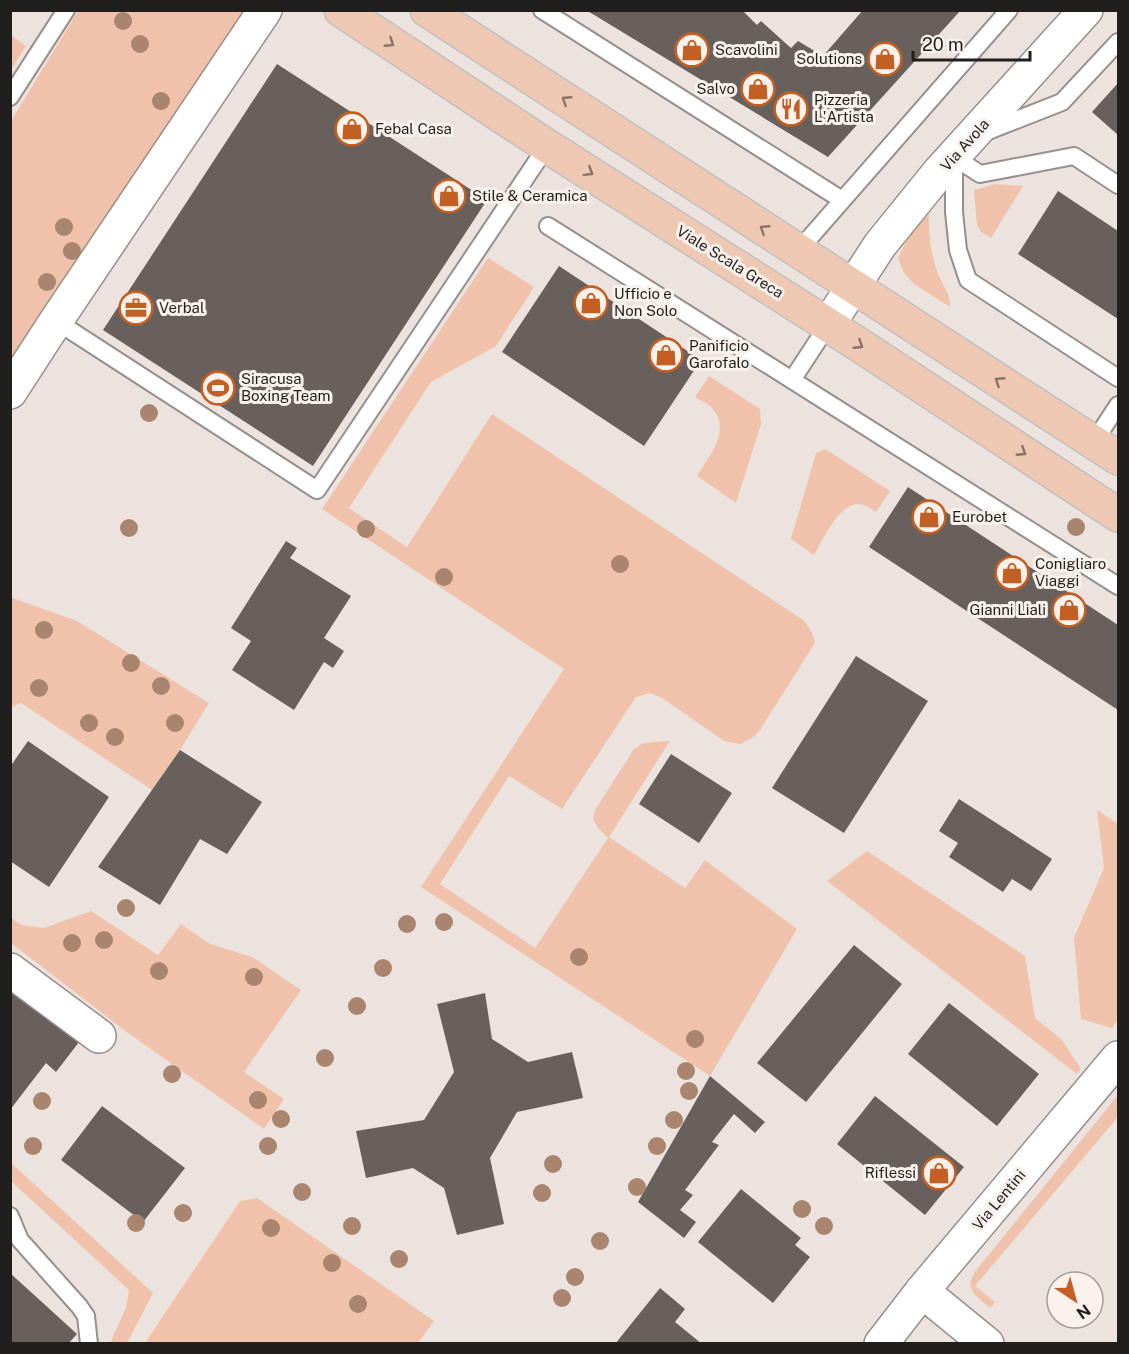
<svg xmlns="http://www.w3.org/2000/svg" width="1129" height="1354" font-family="'Public Sans',sans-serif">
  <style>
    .green { fill: #f0c2ab }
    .building { fill: #67605c }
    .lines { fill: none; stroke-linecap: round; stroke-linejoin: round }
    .service-casing { stroke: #968f8b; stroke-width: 20 }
    .minor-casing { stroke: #968f8b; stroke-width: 36 }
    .tertiary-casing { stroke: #968f8b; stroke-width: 36 }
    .primary-casing { stroke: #c1c0c0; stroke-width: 36 }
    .service { stroke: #fff; stroke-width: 16 }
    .minor { stroke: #fff; stroke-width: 33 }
    .tertiary { stroke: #fff; stroke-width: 33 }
    .primary { stroke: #efc8b3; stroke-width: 33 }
    .tree { fill: #a9846e }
    .oneway { stroke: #887468 }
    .labels { text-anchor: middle; stroke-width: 6; stroke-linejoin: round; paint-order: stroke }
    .poi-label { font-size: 15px; fill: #211f1d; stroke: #f9f1ec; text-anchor: start }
    .street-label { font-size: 15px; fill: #211f1d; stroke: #f9f1ec }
  </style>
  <rect width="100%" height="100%" fill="#ece3df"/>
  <g class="green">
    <path d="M 78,11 L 244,11 L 11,369 L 11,121 Z"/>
    <path d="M 11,35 L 26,46 L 11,70 Z"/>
    <path d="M 995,184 L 1023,186 L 991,238 L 981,232 L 977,225 L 974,190 Z"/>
    <path d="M 929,214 C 928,234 931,257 939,276 C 945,291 949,289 950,307 L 914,284 L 904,273 L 898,259 C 906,238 914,230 929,214 Z"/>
    <path d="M 488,258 L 534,287 L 496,346 L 431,382 L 349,508 L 407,547 L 492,414 L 803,620 C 810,627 813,633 815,643 L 760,730 L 752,738 L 741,744 L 724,741 L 662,698 L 650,693 L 636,697 L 562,809 L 509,776 L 440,884 L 535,948 L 608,838 L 599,829 L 593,820 L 595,810 L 634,749 L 643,743 L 670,741 L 609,837 L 685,888 L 705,860 L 797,929 L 710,1076 L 421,887 L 564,669 L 322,509 Z"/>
    <path d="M 709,376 L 760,409 L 761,424 L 736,503 L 697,476 C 709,456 733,429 711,407 C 707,403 700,400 695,397 Z"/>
    <path d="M 825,449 L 890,491 L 876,512 C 870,508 864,504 858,504 C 838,505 823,540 814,555 L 791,539 L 816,453 Z"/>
    <path d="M 10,597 L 77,621 L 209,703 L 180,750 L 152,790 L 21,703 L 11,707 Z"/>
    <path d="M 1097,810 L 1118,824 L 1118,1020 L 1112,1028 L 1081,1019 L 1074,938 L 1104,868 Z"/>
    <path d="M 867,851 L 1025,956 L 1035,1018 L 1062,1040 L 1081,1069 L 1077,1074 L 827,881 Z"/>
    <path d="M 91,911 L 158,955 L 181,924 L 210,944 L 252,957 L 301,990 L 244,1072 L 284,1099 L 264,1129 L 128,1033 L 11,943 L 11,918 L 22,925 L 44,928 Z"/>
    <path d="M 1118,1095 L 1118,1117 L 975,1286 L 995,1302 L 990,1308 C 978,1297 964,1291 974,1273 Z"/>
    <path d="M 10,1162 L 153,1293 L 127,1343 L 112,1343 L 111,1341 L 126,1308 L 129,1290 L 11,1181 Z"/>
    <path d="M 257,1198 L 434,1321 L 418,1343 L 145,1343 L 240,1201 Z"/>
  </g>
  <g class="building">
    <path d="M 586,10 L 742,10 L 757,25 L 761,21 L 791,48 L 798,41 L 823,56 L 863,10 L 961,10 L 828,157 Z"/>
    <path d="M 277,64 L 487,200 L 313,466 L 103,330 Z"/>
    <path d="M 1118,83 L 1118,135 L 1092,112 Z"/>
    <path d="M 1058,191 L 1118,231 L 1118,319 L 1018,254 Z"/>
    <path d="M 559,266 L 701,360 L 644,446 L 502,352 Z"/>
    <path d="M 908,487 L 1118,625 L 1118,710 L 869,547 Z"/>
    <path d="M 286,541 L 297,548 L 290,558 L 351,596 L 324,638 L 344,651 L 333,668 L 324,662 L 294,710 L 232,670 L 251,641 L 231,628 Z"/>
    <path d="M 856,656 L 928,701 L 844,833 L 772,788 Z"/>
    <path d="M 28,741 L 109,797 L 49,887 L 10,861 L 10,767 Z"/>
    <path d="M 180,750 L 262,802 L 227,854 L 200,839 L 160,905 L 98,867 Z"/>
    <path d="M 671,754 L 732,793 L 699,843 L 639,804 Z"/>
    <path d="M 959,799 L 1052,859 L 1031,891 L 1012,879 L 1003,892 L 949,857 L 958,843 L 939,831 Z"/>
    <path d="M 854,945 L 902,984 L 806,1102 L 757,1063 Z"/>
    <path d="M 15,991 L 79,1042 L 56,1072 L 46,1063 L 10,1110 L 10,997 Z"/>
    <path d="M 485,993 L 492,1039 L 528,1062 L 572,1052 L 583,1098 L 517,1112 L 490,1158 L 504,1224 L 457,1235 L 444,1188 L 413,1168 L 366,1178 L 356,1131 L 424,1120 L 454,1072 L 437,1004 Z"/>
    <path d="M 949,1003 L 1039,1074 L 997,1126 L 908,1054 Z"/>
    <path d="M 710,1076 L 765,1122 L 755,1133 L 734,1114 L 712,1142 L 719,1145 L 685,1190 L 693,1195 L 680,1210 L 696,1222 L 684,1238 L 638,1202 Z"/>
    <path d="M 875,1096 L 964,1167 L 925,1215 L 837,1144 Z"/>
    <path d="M 102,1106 L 185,1168 L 143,1222 L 61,1160 Z"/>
    <path d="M 741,1189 L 801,1238 L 795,1245 L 810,1257 L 773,1303 L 698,1242 Z"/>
    <path d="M 10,1273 L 77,1334 L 68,1344 L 10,1344 Z"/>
    <path d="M 660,1288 L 685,1309 L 675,1322 L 702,1344 L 615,1344 Z"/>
  </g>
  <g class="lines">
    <defs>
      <g id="service">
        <path d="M 542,10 L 842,200"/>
        <path d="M 10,97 L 66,10"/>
        <path d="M 983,133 L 1062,102 L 1118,42"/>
        <path d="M 954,157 L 980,174 L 1074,156 L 1118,185"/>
        <path d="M 954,158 L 954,212 L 958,250 L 968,280 L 1118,378"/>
        <path d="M 548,226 L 1118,586"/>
        <path d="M 798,251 L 1009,10"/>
        <path d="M 56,321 L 317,490 L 547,146"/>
        <path d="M 792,380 L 828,325"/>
        <path d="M 1094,442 L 1118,405"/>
        <path d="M 10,1216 L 20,1240 L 79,1306 L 86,1316 L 89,1344"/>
      </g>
      <g id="minor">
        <path d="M 10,392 L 56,321 L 265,10"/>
        <path d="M 10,970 L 99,1036"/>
        <path d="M 922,1291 L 987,1344"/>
      </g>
      <g id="tertiary">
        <path d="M 828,325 L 880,245 L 940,171 L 1086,10"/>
        <path d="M 881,1344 L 922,1291 L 1118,1058"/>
      </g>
      <g id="primary">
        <path d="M 341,10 L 547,146 L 858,344 L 1118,515"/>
        <path d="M 427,10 L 1118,458"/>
      </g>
    </defs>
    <use href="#service" class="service-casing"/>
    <use href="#minor" class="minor-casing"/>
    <use href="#tertiary" class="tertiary-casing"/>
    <use href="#primary" class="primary-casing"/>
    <use href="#service" class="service"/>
    <use href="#minor" class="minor"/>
    <use href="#tertiary" class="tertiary"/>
    <use href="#primary" class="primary"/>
  </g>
  <g class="tree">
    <circle cx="123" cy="21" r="9"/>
    <circle cx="140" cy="44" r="9"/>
    <circle cx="161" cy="101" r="9"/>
    <circle cx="64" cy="227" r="9"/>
    <circle cx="72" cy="251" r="9"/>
    <circle cx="47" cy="282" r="9"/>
    <circle cx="149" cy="413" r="9"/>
    <circle cx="1076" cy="527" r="9"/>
    <circle cx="129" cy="528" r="9"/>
    <circle cx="366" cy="529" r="9"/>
    <circle cx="620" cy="564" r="9"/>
    <circle cx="444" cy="577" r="9"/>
    <circle cx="44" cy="630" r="9"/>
    <circle cx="131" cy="663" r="9"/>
    <circle cx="161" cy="686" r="9"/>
    <circle cx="39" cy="688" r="9"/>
    <circle cx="89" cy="723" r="9"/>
    <circle cx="175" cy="723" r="9"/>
    <circle cx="115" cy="737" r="9"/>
    <circle cx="126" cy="908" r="9"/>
    <circle cx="444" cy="922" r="9"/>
    <circle cx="407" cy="924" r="9"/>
    <circle cx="104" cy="940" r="9"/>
    <circle cx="72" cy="943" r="9"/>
    <circle cx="579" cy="957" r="9"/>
    <circle cx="383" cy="968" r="9"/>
    <circle cx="159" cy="971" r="9"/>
    <circle cx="254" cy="977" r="9"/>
    <circle cx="357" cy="1006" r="9"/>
    <circle cx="695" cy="1039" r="9"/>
    <circle cx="325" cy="1058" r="9"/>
    <circle cx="686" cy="1071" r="9"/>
    <circle cx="172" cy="1074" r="9"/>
    <circle cx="689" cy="1091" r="9"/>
    <circle cx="258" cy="1100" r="9"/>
    <circle cx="42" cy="1101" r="9"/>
    <circle cx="281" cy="1119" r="9"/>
    <circle cx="674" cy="1120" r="9"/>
    <circle cx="33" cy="1146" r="9"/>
    <circle cx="268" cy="1146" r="9"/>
    <circle cx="657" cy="1146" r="9"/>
    <circle cx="553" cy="1164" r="9"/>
    <circle cx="637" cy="1187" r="9"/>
    <circle cx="302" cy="1192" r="9"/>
    <circle cx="542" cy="1193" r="9"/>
    <circle cx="802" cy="1209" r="9"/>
    <circle cx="183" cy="1213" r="9"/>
    <circle cx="136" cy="1223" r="9"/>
    <circle cx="352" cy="1226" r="9"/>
    <circle cx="824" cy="1226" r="9"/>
    <circle cx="271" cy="1228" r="9"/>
    <circle cx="600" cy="1241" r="9"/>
    <circle cx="399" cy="1259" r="9"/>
    <circle cx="332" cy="1263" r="9"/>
    <circle cx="575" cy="1277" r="9"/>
    <circle cx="562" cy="1298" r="9"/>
    <circle cx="358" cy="1304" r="9"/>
  </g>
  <defs><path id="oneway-chevron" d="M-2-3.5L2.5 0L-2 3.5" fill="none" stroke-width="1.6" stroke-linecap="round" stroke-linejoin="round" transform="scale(1.5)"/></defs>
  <g class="oneway">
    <use href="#oneway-chevron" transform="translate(390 43) rotate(33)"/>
    <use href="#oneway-chevron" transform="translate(566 100) rotate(-147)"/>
    <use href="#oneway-chevron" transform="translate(589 172) rotate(32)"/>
    <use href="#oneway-chevron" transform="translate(764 229) rotate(-147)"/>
    <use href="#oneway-chevron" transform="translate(859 345) rotate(33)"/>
    <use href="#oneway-chevron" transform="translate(999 381) rotate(-147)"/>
    <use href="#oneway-chevron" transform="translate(1022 452) rotate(33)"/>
  </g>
  <defs>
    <symbol id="shop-ring" viewBox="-11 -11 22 22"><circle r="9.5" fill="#f9f1ec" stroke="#c26023" stroke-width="1.5"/><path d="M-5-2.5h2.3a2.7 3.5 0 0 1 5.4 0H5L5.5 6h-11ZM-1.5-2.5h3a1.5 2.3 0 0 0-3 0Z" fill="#c26023"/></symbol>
    <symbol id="restaurant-ring" viewBox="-11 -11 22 22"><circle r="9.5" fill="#f9f1ec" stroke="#c26023" stroke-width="1.5"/><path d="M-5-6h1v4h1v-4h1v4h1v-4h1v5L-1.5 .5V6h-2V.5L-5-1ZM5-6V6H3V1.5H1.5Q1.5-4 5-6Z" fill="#c26023"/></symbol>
    <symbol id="office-ring" viewBox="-11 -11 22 22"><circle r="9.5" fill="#f9f1ec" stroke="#c26023" stroke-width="1.5"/><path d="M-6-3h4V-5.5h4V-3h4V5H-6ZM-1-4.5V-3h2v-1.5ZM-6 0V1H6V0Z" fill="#c26023"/></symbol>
    <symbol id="stadium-ring" viewBox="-11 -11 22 22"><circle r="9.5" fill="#f9f1ec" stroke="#c26023" stroke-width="1.5"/><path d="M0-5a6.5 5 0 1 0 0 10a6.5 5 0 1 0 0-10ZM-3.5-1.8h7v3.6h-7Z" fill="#c26023"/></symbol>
  </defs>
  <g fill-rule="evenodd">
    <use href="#shop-ring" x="673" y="31" width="38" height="38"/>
    <use href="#shop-ring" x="866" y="40" width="38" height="38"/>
    <use href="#shop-ring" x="739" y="70" width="38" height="38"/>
    <use href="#restaurant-ring" x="772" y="90" width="38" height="38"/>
    <use href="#shop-ring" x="333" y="110" width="38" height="38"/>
    <use href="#shop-ring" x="430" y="177" width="38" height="38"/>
    <use href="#shop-ring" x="572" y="284" width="38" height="38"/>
    <use href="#office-ring" x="117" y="289" width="38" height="38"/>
    <use href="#shop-ring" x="647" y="336" width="38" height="38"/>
    <use href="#stadium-ring" x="199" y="369" width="38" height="38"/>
    <use href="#shop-ring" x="910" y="498" width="38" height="38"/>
    <use href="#shop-ring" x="993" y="554" width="38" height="38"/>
    <use href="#shop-ring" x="1050" y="591" width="38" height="38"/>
    <use href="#shop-ring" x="920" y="1154" width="38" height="38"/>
  </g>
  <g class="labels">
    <g class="poi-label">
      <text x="715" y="55">Scavolini</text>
      <text x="862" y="64" text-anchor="end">Solutions</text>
      <text x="735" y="94" text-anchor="end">Salvo</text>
      <text x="814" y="105">Pizzeria<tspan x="814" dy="17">L'Artista</tspan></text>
      <text x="375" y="134">Febal Casa</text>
      <text x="472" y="201">Stile &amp; Ceramica</text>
      <text x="614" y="299">Ufficio e<tspan x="614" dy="17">Non Solo</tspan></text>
      <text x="159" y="313">Verbal</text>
      <text x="689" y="351">Panificio<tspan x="689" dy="17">Garofalo</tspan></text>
      <text x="241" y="384">Siracusa<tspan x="241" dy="17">Boxing Team</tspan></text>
      <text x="952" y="522">Eurobet</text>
      <text x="1035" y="569">Conigliaro<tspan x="1035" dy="17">Viaggi</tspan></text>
      <text x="1046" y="615" text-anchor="end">Gianni Liali</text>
      <text x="916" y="1178" text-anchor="end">Riflessi</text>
    </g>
    <g class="street-label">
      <text transform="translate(965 145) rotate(-48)" y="5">Via Avola</text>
      <text transform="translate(730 262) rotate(32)" y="5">Viale Scala Greca</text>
      <text transform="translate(999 1200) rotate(-50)" y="5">Via Lentini</text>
    </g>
  </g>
  <rect width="1129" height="1354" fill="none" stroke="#211f1d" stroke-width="24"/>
  <g transform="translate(1075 1300) rotate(144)"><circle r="28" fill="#f9f1ec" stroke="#a39d99" stroke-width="1.5"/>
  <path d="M0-4.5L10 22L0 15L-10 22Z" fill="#c26023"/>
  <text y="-9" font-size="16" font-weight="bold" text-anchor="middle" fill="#211f1d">N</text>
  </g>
  <path d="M913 51v9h117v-9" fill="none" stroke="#211f1d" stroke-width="3"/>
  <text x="922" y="51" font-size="18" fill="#211f1d" stroke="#f9f1ec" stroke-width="4.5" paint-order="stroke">20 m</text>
</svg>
